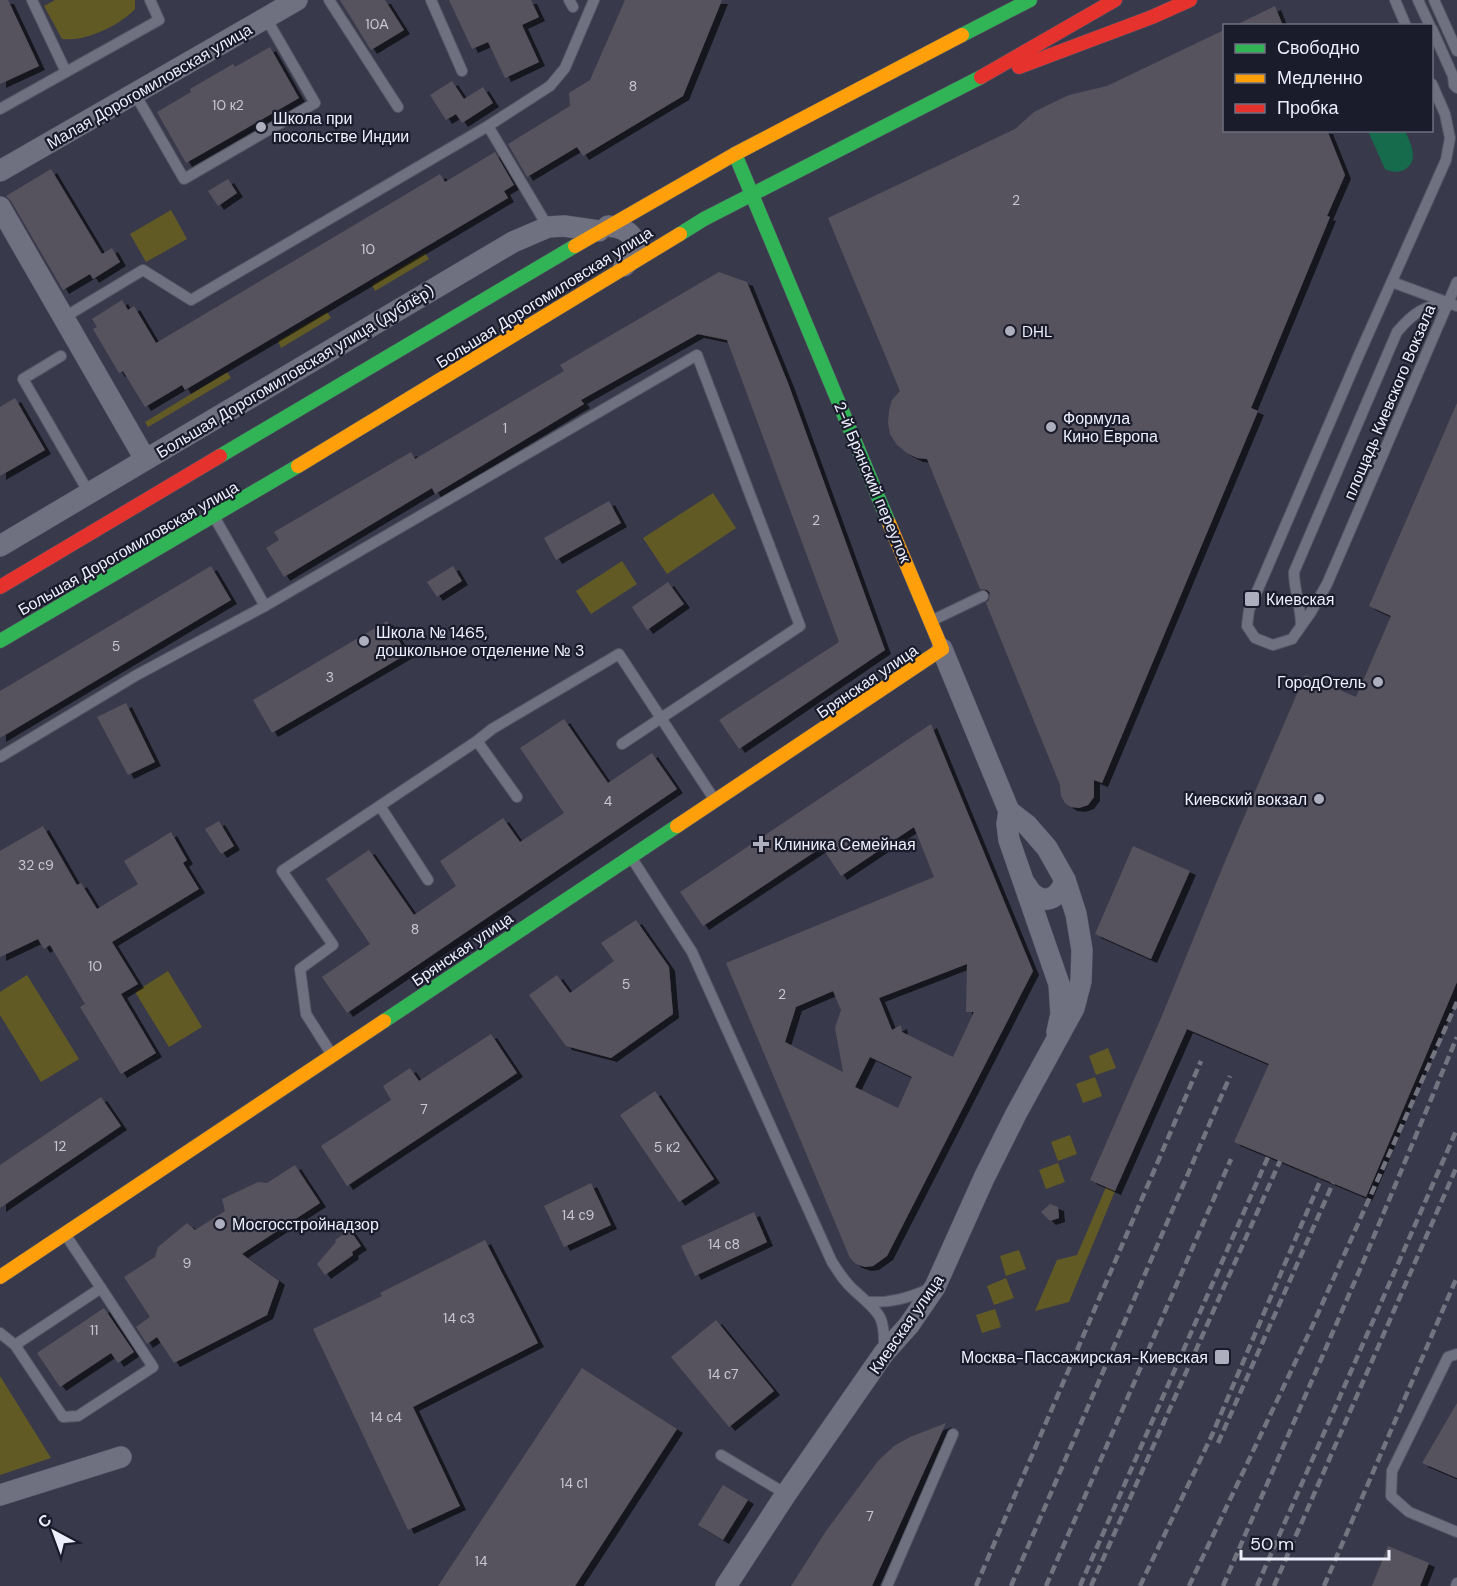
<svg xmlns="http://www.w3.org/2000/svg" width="1457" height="1586" font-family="'DM Sans',sans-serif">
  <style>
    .green { fill: #625a25 }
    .water { fill: #156b4c }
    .building { fill: #57525e; fill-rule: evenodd; filter: url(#shadow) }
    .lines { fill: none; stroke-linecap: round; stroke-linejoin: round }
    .lane-casing { stroke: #565765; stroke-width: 12 }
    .street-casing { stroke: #565765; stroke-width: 22 }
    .fast-casing { stroke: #565765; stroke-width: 15 }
    .slow-casing { stroke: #565765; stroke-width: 15 }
    .jam-casing { stroke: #565765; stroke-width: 15 }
    .lane { stroke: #707180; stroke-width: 10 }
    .street { stroke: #707180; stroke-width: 21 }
    .fast { stroke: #30b455; stroke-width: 14 }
    .slow { stroke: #ff9f0a; stroke-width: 14 }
    .jam { stroke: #e5322d; stroke-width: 14 }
    .rail { stroke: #747481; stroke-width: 4.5; stroke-dasharray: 9 4.5; stroke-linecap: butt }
    .poi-dot { fill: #aeafbe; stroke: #1a1b2b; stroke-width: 2 }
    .labels { text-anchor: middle; stroke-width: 4.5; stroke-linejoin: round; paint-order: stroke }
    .number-label { font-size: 14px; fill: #c8c8d4 }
    .street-label { font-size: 16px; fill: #edeffc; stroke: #1a1b2b }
    .poi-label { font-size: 16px; fill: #edeffc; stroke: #1a1b2b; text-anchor: start }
  </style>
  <defs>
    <filter id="shadow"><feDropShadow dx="6" dy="4" stdDeviation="0" flood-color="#0009"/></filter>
  </defs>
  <rect width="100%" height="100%" fill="#38394b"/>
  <g class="green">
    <path d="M 55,0 L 135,0 L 135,9 C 119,26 85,42 62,39 L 44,6 Z"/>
    <path d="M 171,210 L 187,239 L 146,262 L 130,234 Z"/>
    <path d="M 425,253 L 429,259 L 375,291 L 372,285 Z"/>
    <path d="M 327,312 L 331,318 L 281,348 L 278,341 Z"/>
    <path d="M 227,372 L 231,378 L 148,427 L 145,422 Z"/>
    <path d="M 713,493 L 736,528 L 667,574 L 643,538 Z"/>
    <path d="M 622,561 L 637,584 L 591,614 L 576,591 Z"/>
    <path d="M 168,971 L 202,1027 L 169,1047 L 135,992 Z"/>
    <path d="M 27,975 L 79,1059 L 41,1082 L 0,1015 L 0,992 Z"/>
    <path d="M 1108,1048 L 1116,1068 L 1096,1075 L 1089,1056 Z"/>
    <path d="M 1095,1077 L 1102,1096 L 1083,1103 L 1076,1084 Z"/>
    <path d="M 1070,1135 L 1077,1154 L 1058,1161 L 1051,1142 Z"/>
    <path d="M 1058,1163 L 1065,1182 L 1046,1189 L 1039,1170 Z"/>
    <path d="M 1106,1187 L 1115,1191 L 1069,1302 L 1035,1311 L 1057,1260 L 1077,1255 Z"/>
    <path d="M 1019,1250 L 1026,1269 L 1006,1276 L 1000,1256 Z"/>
    <path d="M 1006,1278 L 1014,1298 L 994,1305 L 987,1286 Z"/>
    <path d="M 995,1309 L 1001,1327 L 982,1333 L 976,1315 Z"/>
    <path d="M 0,1376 L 51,1458 L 0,1475 Z"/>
  </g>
  <path class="water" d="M 1368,131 L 1405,131 C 1411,144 1420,161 1404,170 C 1397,173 1391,172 1385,169 Z"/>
  <g class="building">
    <path d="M 0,0 L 8,0 L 39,66 L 0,84 Z"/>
    <path d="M 340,0 L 385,0 L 404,30 L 371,50 Z"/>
    <path d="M 449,0 L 531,0 L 539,17 L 522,25 L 539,62 L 505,78 L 488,42 L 472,49 Z"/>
    <path d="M 625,0 L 722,0 L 683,96 L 583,156 L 577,147 L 527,177 L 508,144 L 570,106 L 569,93 L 590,80 Z"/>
    <path d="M 1275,6 L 1283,26 L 1234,26 Z"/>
    <path d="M 1224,30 L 1224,130 L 1327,130 L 1345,175 L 1327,216 L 1330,217 L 1251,408 L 1258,411 L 1102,783 L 1094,780 L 1094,797 L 1088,805 L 1079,808 L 1071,807 L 1065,803 L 1061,796 L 1060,785 L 986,603 L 989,600 L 990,593 L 987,590 L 980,589 L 927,459 L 917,458 L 907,453 L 897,445 L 890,434 L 888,423 L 889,411 L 892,400 L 900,391 L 828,218 L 1015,129 L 1034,112 L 1046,106 L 1069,95 L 1107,86 Z"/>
    <path d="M 270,47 L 299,98 L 186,163 L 157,112 L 191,92 L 190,89 L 233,64 L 235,67 Z"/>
    <path d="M 452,81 L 464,99 L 483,87 L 493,103 L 462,123 L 456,114 L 446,120 L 430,95 Z"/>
    <path d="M 495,152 L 514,185 L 504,191 L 508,198 L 185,390 L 182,385 L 145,407 L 123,371 L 119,373 L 93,329 L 97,327 L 92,319 L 122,300 L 128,310 L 134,306 L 156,343 L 440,174 L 445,182 Z"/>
    <path d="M 51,169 L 102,254 L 112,248 L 120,262 L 93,279 L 90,274 L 63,290 L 11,201 L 6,196 Z"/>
    <path d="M 228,179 L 237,193 L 218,206 L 208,191 Z"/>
    <path d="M 719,272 L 747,282 L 788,383 L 885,650 L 739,749 L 719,720 L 839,642 L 727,340 L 698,334 L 581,400 L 584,404 L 435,494 L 432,488 L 284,577 L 266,548 L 279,540 L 274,532 L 411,452 L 415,459 L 564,371 L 560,365 Z"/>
    <path d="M 15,398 L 45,450 L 0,476 L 0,407 Z"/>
    <path d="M 1457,403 L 1457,982 L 1366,1197 L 1234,1142 L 1269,1064 L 1187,1029 L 1115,1191 L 1090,1180 L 1161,1018 L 1226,859 L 1305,675 L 1356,697 L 1391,616 L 1369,606 Z"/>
    <path d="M 609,501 L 621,523 L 556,560 L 544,538 Z"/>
    <path d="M 211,566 L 231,600 L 0,738 L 0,691 Z"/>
    <path d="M 453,566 L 462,581 L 437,597 L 427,582 Z"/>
    <path d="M 668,582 L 684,604 L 647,630 L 632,607 Z"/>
    <path d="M 387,621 L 407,654 L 272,733 L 253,700 Z"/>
    <path d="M 126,703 L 155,762 L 128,775 L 97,717 Z"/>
    <path d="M 564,719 L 608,783 L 652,753 L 677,789 L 347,1013 L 322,977 L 370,944 L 326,879 L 369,850 L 414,915 L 456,886 L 440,861 L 503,818 L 520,842 L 564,813 L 520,748 Z"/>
    <path d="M 931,724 L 1033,971 L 887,1256 L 873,1266 L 865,1267 L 856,1264 L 850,1258 L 726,963 L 934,877 L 914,827 L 841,876 L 822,847 L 703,926 L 680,892 ZM 967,964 L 966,1012 L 974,1012 L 953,1057 L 902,1032 L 901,1025 L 892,1030 L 879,998 ZM 833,991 L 841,1010 L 835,1028 L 843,1072 L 785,1042 L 796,1007 ZM 870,1057 L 912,1077 L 898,1108 L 855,1087 Z"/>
    <path d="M 219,821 L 234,846 L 221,854 L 205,829 Z"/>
    <path d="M 43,826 L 77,885 L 81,883 L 97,909 L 138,884 L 124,861 L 171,832 L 187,860 L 183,863 L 199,889 L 112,942 L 138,984 L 121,994 L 156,1053 L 121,1074 L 80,1007 L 85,1004 L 50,945 L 44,949 L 38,939 L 0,957 L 0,851 Z"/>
    <path d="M 1133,846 L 1190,871 L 1151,959 L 1095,934 Z"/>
    <path d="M 636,920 L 669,967 L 673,1014 L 611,1058 L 566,1046 L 529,995 L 557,975 L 570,993 L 614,961 L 601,943 Z"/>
    <path d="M 491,1034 L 517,1073 L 347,1186 L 321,1146 L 391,1100 L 383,1086 L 410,1068 L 419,1081 Z"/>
    <path d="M 655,1091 L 714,1179 L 679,1202 L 620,1115 Z"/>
    <path d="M 101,1097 L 121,1126 L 0,1208 L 0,1165 Z"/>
    <path d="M 295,1165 L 320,1203 L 242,1254 L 279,1281 L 267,1315 L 174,1363 L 157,1337 L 147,1344 L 136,1327 L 150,1317 L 124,1277 L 155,1257 L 158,1247 L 187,1223 L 195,1230 L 225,1211 L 222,1199 L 258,1182 L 267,1183 Z"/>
    <path d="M 591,1183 L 611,1225 L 564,1247 L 544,1206 Z"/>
    <path d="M 1050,1204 L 1058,1207 L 1059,1218 L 1050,1221 L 1041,1212 Z"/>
    <path d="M 754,1212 L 767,1242 L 695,1276 L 681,1246 Z"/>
    <path d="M 350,1230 L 361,1246 L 352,1252 L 353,1255 L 325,1275 L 317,1264 L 336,1242 L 335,1240 Z"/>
    <path d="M 485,1240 L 538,1343 L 413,1407 L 460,1506 L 408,1530 L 313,1329 L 382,1296 L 380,1293 Z"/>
    <path d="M 104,1308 L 134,1352 L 118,1363 L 111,1353 L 60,1387 L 37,1353 Z"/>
    <path d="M 716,1320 L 774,1391 L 729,1427 L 671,1357 Z"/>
    <path d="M 582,1368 L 677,1429 L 575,1586 L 438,1586 Z"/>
    <path d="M 1457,1403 L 1457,1478 L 1422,1463 Z"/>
    <path d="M 946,1423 L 872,1586 L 791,1586 L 826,1531 L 878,1461 L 894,1446 L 910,1437 Z"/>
    <path d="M 723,1485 L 748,1500 L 723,1540 L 698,1525 Z"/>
    <path d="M 1388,1546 L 1429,1563 L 1420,1586 L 1372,1586 Z"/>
  </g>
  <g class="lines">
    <defs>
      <g id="lane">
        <path d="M 32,0 L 66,72"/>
        <path d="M 329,0 L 398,107"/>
        <path d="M 431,0 L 462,71"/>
        <path d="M 569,0 L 573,7"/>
        <path d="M 1395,0 L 1406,26"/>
        <path d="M 1418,0 L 1430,26"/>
        <path d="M 1434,0 L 1457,51"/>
        <path d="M 1432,29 L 1453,76 L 1454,85 L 1457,88"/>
        <path d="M 1432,84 L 1445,114 L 1450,138 L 1446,160 L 1358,357 L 1249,610 L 1247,626 L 1255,638 L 1273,645 L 1292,639 L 1311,612 L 1327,584 L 1457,282"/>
        <path d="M 135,94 L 184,179 L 315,103 L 266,18"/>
        <path d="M 0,109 L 159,20 L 150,0"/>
        <path d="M 488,126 L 548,227"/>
        <path d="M 1392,282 L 1457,306"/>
        <path d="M 63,318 L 143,270 L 191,300 L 488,126 L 550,86 L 565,68 L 594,0"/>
        <path d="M 61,356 L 23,379 L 89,493"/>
        <path d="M 216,520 L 265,606"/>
        <path d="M 931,621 L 983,596"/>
        <path d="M 1301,625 C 1301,606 1294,591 1294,572 L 1397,332 C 1414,312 1423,307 1448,302"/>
        <path d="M 0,757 L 135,676 L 265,606 L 697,355 L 800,626 L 622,744"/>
        <path d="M 517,797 L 477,741 L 492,729 L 619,654 L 714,799"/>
        <path d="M 380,806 L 428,880"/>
        <path d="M 631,857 L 692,952 L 832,1262 C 839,1273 846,1284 856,1292 C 880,1314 885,1315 884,1350"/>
        <path d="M 332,1055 L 306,1014 L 300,969 L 333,945 L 282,871 L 477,741"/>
        <path d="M 65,1234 L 101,1288"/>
        <path d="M 869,1302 C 891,1303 908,1298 929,1289"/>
        <path d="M 0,1333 L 15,1345 L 63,1417 L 78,1416 L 153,1367 L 101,1288 L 15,1345"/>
        <path d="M 1457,1354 L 1448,1357 L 1392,1471 L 1391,1496 L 1409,1512 L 1457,1532"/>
        <path d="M 721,1455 L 786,1494"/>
        <path d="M 887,1586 L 953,1434"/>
        <path d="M 1456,1586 L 1457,1583"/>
      </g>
      <g id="street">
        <path d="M 0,171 L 297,0"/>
        <path d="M 0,207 L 145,459"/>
        <path d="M 608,226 C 635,228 644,247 624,266"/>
        <path d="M 0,546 L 513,242 L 548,227 L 564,226 L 599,231"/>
        <path d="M 1009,811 L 1007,824 L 1009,840 L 1059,984 L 1061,1014 L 1057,1032"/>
        <path d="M 1026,885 C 1038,906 1058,903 1065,880"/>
        <path d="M 0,1495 L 121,1457"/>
        <path d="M 726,1586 L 786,1494 L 884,1353 L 909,1325 L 935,1287 L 984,1178 L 1016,1114 L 1074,1008 L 1081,981 L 1082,950 L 1076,914 L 1065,880 L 1047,848 L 1027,825 L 1009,811 L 942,649"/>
      </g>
      <g id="fast">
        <path d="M 962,35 L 1030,0"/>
        <path d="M 735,154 L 889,523"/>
        <path d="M 680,234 L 704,219 L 981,77"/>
        <path d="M 220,456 L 575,246"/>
        <path d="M 0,641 L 298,466"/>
        <path d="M 384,1021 L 677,826"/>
      </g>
      <g id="slow">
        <path d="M 575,246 L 735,154 L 962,35"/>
        <path d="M 298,466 L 680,234"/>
        <path d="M 677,826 L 942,649 L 889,523"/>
        <path d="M 0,1277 L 384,1021"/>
      </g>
      <g id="jam">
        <path d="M 1019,67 L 1152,17 L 1190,0"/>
        <path d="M 981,77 L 1115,0"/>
        <path d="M 0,587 L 220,456"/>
      </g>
    </defs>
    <use href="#lane" class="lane-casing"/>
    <use href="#street" class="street-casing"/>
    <use href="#fast" class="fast-casing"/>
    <use href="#slow" class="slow-casing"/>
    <use href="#jam" class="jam-casing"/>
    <use href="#lane" class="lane"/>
    <use href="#street" class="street"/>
    <use href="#fast" class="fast"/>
    <use href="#slow" class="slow"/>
    <use href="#jam" class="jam"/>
    <g class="rail">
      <path d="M 1218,1443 L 1333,1183"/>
      <path d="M 976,1586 L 1201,1061"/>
      <path d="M 1011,1586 L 1230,1076"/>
      <path d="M 1046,1586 L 1231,1159"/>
      <path d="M 1080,1586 L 1268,1157"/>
      <path d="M 1091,1586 L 1280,1161"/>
      <path d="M 1140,1586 L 1212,1435 L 1321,1179"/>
      <path d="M 1189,1586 L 1311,1329 L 1457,1002"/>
      <path d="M 1223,1586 L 1364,1260 L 1457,1037"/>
      <path d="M 1257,1586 L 1457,1129"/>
      <path d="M 1274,1586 L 1457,1166"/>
      <path d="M 1324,1586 L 1457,1277"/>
    </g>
  </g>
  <g class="poi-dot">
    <circle cx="261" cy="127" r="6"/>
    <circle cx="1010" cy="331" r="6"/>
    <circle cx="1051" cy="427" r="6"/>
    <rect x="1244" y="591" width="16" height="16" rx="3"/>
    <circle cx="364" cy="641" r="6"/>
    <circle cx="1378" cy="682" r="6"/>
    <circle cx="1319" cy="799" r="6"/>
    <path d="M758 835h6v6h6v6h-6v6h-6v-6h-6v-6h6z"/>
    <circle cx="220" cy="1224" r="6"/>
    <rect x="1214" y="1349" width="16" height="16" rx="3"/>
  </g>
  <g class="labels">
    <g class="number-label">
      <text x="377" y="29">10А</text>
      <text x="633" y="91">8</text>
      <text x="228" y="110">10 к2</text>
      <text x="1016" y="205">2</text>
      <text x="368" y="254">10</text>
      <text x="505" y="433">1</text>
      <text x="816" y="525">2</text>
      <text x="116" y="651">5</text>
      <text x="330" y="682">3</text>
      <text x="608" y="806">4</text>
      <text x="36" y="870">32 с9</text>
      <text x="415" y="934">8</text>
      <text x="95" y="971">10</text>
      <text x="626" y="989">5</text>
      <text x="782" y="999">2</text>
      <text x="424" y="1114">7</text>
      <text x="60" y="1151">12</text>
      <text x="667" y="1152">5 к2</text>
      <text x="578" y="1220">14 с9</text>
      <text x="724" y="1249">14 с8</text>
      <text x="187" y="1268">9</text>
      <text x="459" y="1323">14 с3</text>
      <text x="94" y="1335">11</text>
      <text x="723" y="1379">14 с7</text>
      <text x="386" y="1422">14 с4</text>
      <text x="574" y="1488">14 с1</text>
      <text x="870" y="1521">7</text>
      <text x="481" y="1566">14</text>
    </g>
    <g class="street-label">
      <text transform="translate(149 86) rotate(-30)" y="6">Малая Дорогомиловская улица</text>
      <text transform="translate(544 297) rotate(-32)" y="6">Большая Дорогомиловская улица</text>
      <text transform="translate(295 371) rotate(-31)" y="6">Большая Дорогомиловская улица (дублёр)</text>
      <text transform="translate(1389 402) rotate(-67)" y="6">площадь Киевского Вокзала</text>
      <text transform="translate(873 482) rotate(67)" y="6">2-й Брянский переулок</text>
      <text transform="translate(128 548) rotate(-30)" y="6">Большая Дорогомиловская улица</text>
      <text transform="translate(867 681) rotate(-34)" y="6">Брянская улица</text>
      <text transform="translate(462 949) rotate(-34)" y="6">Брянская улица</text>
      <text transform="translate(906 1324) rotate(-55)" y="6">Киевская улица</text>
    </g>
    <g class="poi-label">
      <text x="273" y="124">Школа при<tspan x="273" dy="18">посольстве Индии</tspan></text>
      <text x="1022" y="337">DHL</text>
      <text x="1063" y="424">Формула<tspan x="1063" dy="18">Кино Европа</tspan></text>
      <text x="1266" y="605">Киевская</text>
      <text x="376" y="638">Школа № 1465,<tspan x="376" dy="18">дошкольное отделение № 3</tspan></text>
      <text x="1366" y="688" text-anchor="end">ГородОтель</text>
      <text x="1307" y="805" text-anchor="end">Киевский вокзал</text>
      <text x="774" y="850">Клиника Семейная</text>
      <text x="232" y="1230">Мосгосстройнадзор</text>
      <text x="1208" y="1363" text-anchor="end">Москва-Пассажирская-Киевская</text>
    </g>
  </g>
  <rect x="1223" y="24" width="210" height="108" fill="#1a1b2b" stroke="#6e707f" stroke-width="1.5"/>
  <rect x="1235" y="44" width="30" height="9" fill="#30b455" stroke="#6e707f" stroke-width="1.5"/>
  <text x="1277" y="54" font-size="18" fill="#edeffc">Свободно</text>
  <rect x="1235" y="74" width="30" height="9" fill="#ff9f0a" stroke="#6e707f" stroke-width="1.5"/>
  <text x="1277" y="84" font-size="18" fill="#edeffc">Медленно</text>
  <rect x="1235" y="104" width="30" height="9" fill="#e5322d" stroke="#6e707f" stroke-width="1.5"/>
  <text x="1277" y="114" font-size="18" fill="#edeffc">Пробка</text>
  <g transform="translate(54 1532) rotate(319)" stroke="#1a1b2b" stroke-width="4.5" paint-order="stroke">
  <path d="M0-4.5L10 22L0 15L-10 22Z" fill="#edeffc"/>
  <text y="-9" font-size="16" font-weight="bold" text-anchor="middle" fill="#edeffc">С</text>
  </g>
  <path d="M1241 1550v9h148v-9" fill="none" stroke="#edeffc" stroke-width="3"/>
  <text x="1250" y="1550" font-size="18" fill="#edeffc" stroke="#1a1b2b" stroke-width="4.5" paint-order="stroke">50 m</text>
</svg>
